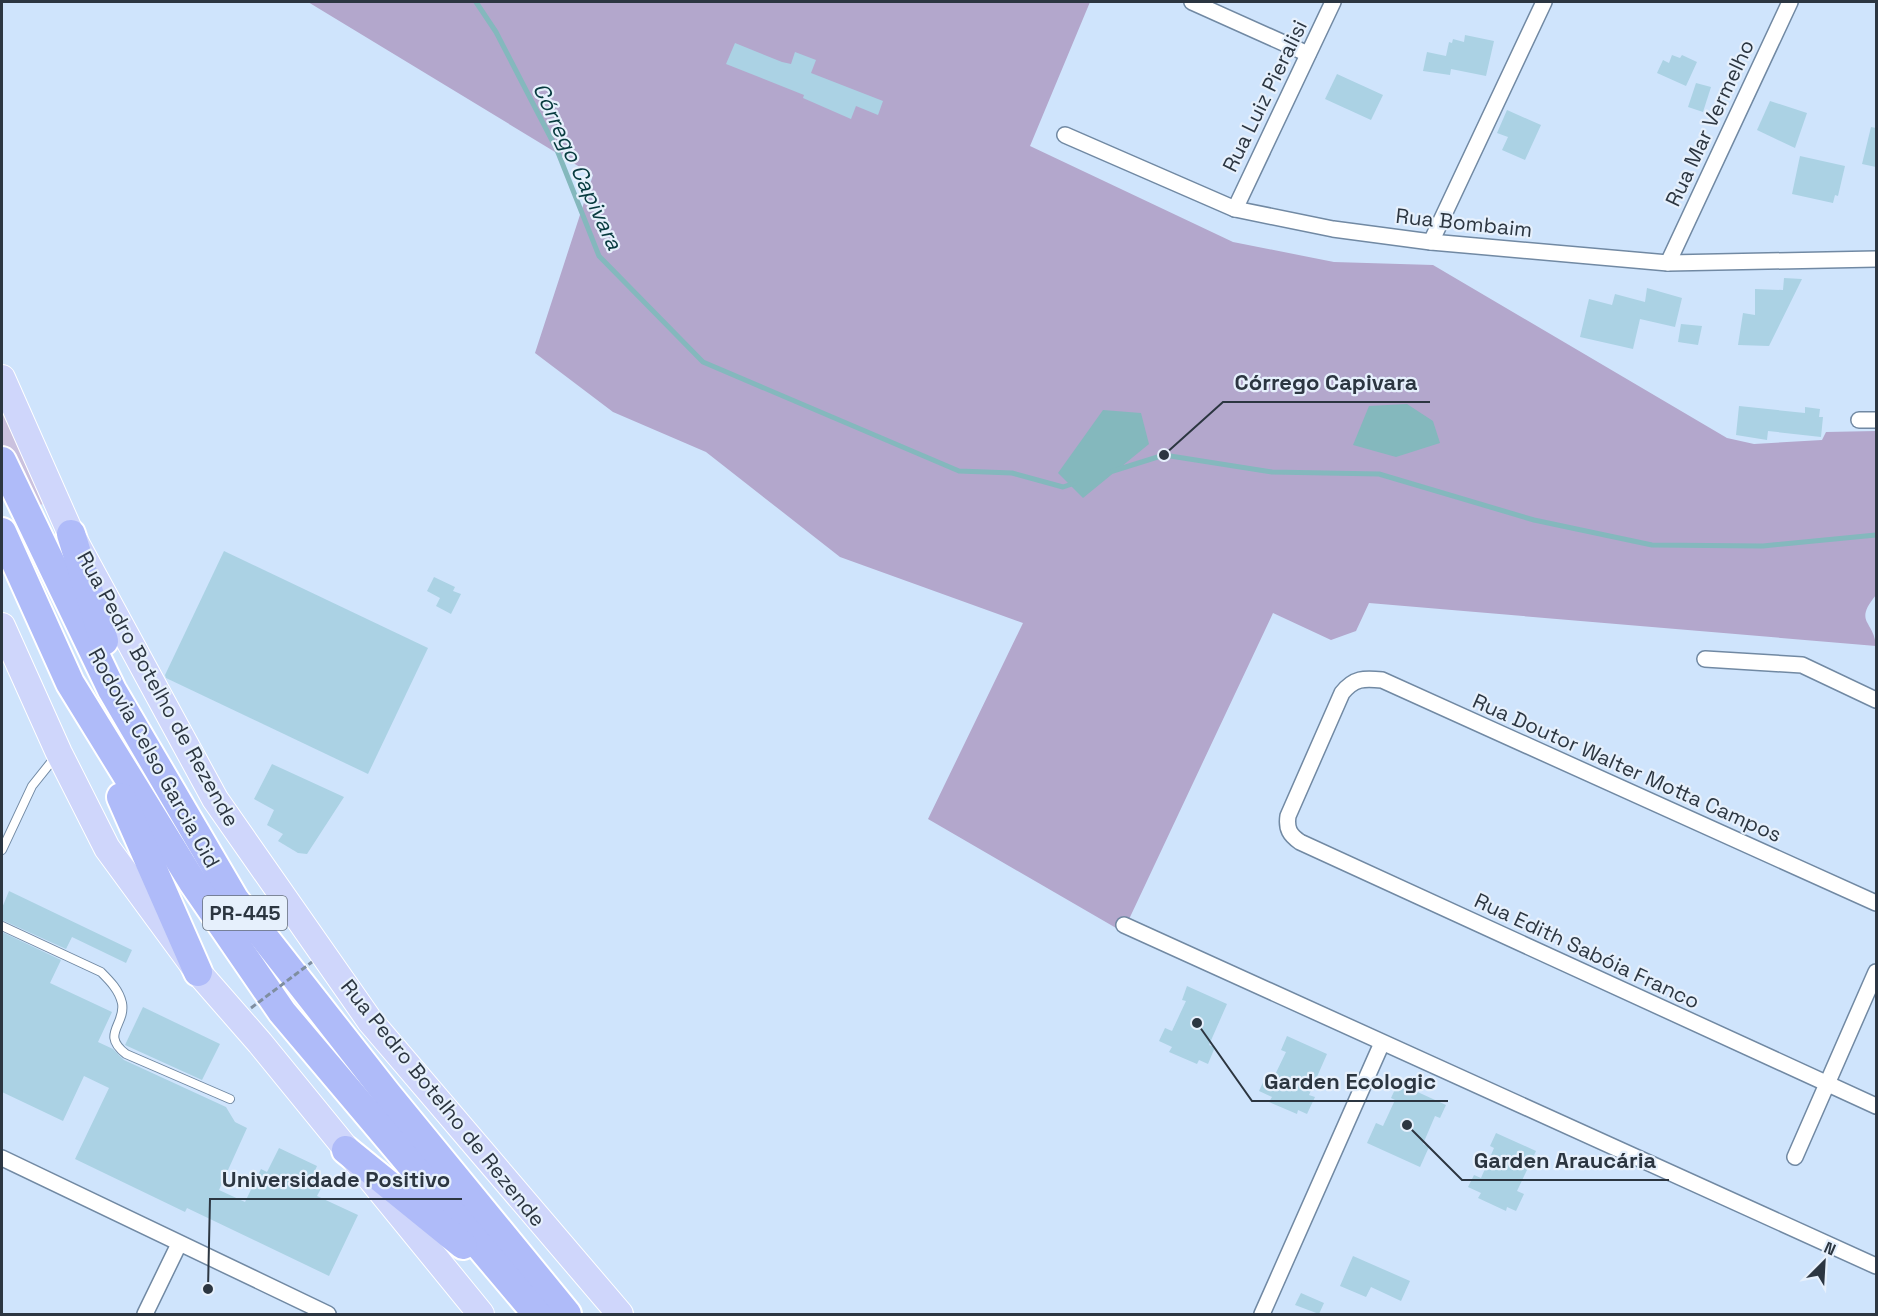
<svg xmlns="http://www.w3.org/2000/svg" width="1878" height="1316" font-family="'Space Grotesk',sans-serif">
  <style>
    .green { fill: #cac1de }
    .forest { fill: #b3a7cc }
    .water { fill: #84b8bd }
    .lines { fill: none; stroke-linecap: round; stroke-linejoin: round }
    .stream { stroke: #84b8bd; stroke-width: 5 }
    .building { fill: #abd2e4 }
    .service-casing { stroke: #7189a3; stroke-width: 10 }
    .minor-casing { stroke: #7189a3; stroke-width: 18 }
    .primary-casing { stroke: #fff; stroke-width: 28 }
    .motorway-casing { stroke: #fff; stroke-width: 32 }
    .service { stroke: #fff; stroke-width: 8 }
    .minor { stroke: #fff; stroke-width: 15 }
    .primary { stroke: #cfd6fb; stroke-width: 26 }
    .motorway { stroke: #afbbf9; stroke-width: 28 }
    .path-bridge { stroke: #7f8ea0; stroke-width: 3; stroke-dasharray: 6 3; stroke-linecap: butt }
    .labels { text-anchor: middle; stroke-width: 4.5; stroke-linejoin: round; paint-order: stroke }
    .shield { fill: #e6f0fc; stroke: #646e79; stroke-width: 1.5 }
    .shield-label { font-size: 20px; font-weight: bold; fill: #2c3641 }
    .street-label { font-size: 21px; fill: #2c3641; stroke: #e6f0fc }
    .water-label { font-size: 22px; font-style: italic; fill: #073a3e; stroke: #e6f0fc }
    .leader { fill: none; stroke: #2c3641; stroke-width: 2 }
    .callout-dot { fill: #2c3641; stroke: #e6f0fc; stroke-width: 2 }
    .callout-label { font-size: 22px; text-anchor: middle; font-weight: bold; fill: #2c3641; stroke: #e6f0fc; stroke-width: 4.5; stroke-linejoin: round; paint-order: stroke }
  </style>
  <rect width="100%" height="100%" fill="#cfe4fc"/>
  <path class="green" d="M 2,406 L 45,503 L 29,510 L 2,448 Z"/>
  <path class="forest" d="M 308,2 L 1090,2 L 1030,146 L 1233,242 L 1334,262 L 1433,265 L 1727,438 L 1754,444 L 1822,440 L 1826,432 L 1876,431 L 1876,595 C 1853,623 1874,620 1876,646 L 1369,603 L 1356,631 L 1331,640 L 1273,613 L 1123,932 L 928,819 L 1023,623 L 840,557 L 706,452 L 613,412 L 535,353 L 593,175 Z"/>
  <g class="water">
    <path d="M 1407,404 L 1433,421 L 1440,443 L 1396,457 L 1353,445 L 1369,406 Z"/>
    <path d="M 1103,410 L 1141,413 L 1149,444 L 1083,498 L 1058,473 Z"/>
  </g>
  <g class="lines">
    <g class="stream">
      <path d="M 476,2 L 496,32 L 557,150 L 599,256 L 703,362 L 959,471 L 1012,473 L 1063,487 L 1075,483"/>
      <path d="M 1113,471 L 1164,455 L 1272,472 L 1379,474 L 1534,520 L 1652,545 L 1763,546 L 1876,535"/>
    </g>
  </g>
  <g class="building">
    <path d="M 1465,35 L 1494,41 L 1486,76 L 1451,69 L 1450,75 L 1423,71 L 1427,52 L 1446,56 L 1449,42 L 1452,43 L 1453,39 L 1464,42 Z"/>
    <path d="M 735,43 L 782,62 L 791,64 L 795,52 L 816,60 L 811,73 L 883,101 L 878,115 L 856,106 L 851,119 L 803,98 L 804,95 L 726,64 Z"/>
    <path d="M 1672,55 L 1680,58 L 1682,55 L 1697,62 L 1686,86 L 1657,73 L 1663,60 L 1669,63 Z"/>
    <path d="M 1337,74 L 1383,95 L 1371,120 L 1325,99 Z"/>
    <path d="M 1696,83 L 1711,87 L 1703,112 L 1688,107 Z"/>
    <path d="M 1770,101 L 1807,113 L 1795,148 L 1757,130 Z"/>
    <path d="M 1507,110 L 1541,125 L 1525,160 L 1502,150 L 1508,137 L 1497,133 Z"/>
    <path d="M 1871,127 L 1876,128 L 1876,167 L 1862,164 Z"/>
    <path d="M 1800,156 L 1845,166 L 1838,196 L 1835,195 L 1833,203 L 1792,194 Z"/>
    <path d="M 1784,278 L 1802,279 L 1769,346 L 1738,345 L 1743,313 L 1755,315 L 1755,289 L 1783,290 Z"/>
    <path d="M 1647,288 L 1682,298 L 1675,327 L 1640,319 L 1633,349 L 1580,337 L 1589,299 L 1612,305 L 1615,294 L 1645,302 Z"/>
    <path d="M 1681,324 L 1702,326 L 1698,345 L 1678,342 Z"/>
    <path d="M 1739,406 L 1805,413 L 1805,407 L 1820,409 L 1819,417 L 1823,417 L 1821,437 L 1768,431 L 1767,440 L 1736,435 Z"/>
    <path d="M 224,551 L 428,648 L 368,774 L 166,678 L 165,675 Z"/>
    <path d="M 434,577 L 455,587 L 453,591 L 461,594 L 451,614 L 436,606 L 440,598 L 427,591 Z"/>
    <path d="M 272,764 L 344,797 L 307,854 L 298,853 L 278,841 L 283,834 L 267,825 L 274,810 L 254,799 Z"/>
    <path d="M 9,891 L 132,950 L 126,963 L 72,937 L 66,949 L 2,920 L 2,908 Z"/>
    <path d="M 2,932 L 61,960 L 50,983 L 112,1012 L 98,1042 L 113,1049 L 124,1060 L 226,1107 L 235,1122 L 247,1128 L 219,1190 L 245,1202 L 261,1169 L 267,1172 L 279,1148 L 317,1166 L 314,1173 L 326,1179 L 317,1196 L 358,1215 L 329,1276 L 187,1208 L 185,1212 L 75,1159 L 109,1088 L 84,1076 L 63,1121 L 2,1092 Z"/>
    <path d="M 1187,986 L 1227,1004 L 1209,1045 L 1215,1047 L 1208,1064 L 1199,1060 L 1197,1064 L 1169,1052 L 1172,1047 L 1159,1041 L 1165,1028 L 1172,1031 L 1186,1001 L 1182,1000 Z"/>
    <path d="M 143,1007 L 220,1044 L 202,1080 L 125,1045 Z"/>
    <path d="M 1287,1036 L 1327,1054 L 1309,1095 L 1315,1097 L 1307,1114 L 1298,1110 L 1297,1114 L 1269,1102 L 1272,1097 L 1259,1091 L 1265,1078 L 1272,1081 L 1286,1052 L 1281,1050 Z"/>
    <path d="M 1398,1083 L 1446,1105 L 1440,1118 L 1435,1116 L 1423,1144 L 1429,1147 L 1420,1167 L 1367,1143 L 1376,1123 L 1383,1126 L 1395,1100 L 1391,1098 Z"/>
    <path d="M 1496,1133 L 1536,1151 L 1517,1191 L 1524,1194 L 1516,1211 L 1507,1207 L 1506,1211 L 1478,1198 L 1481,1193 L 1468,1187 L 1474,1175 L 1481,1178 L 1494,1148 L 1490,1146 Z"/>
    <path d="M 1353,1256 L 1410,1281 L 1401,1301 L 1371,1287 L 1366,1297 L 1340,1286 Z"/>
    <path d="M 1301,1293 L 1324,1303 L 1319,1314 L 1295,1305 Z"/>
  </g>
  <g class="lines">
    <defs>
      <g id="service">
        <path d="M 2,850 L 32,786 L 56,756"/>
        <path d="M 2,926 L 101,972 C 110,981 119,990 122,1003 C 126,1025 100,1034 126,1054 L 230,1099"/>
      </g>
      <g id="minor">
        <path d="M 1192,2 L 1308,54"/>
        <path d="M 1065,135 L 1235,209 L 1333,229 L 1431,242 L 1668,263 L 1876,259"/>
        <path d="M 1235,209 L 1333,2"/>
        <path d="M 1431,242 L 1544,2"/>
        <path d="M 1668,263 L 1790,2"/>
        <path d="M 1859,420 L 1876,420"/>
        <path d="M 1705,659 L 1802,665 L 1876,700"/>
        <path d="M 1876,903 L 1382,680 C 1364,678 1354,678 1342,693 L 1288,816 C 1286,829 1290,835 1300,842 L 1876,1106"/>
        <path d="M 1124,925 L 1876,1266"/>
        <path d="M 1795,1157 L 1876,972"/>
        <path d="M 2,1158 L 328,1314"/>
        <path d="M 145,1314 L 179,1244"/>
        <path d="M 1262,1314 L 1382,1043"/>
      </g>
      <g id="primary">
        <path d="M 2,378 L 71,534 L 215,799 L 370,1021 L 620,1314"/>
        <path d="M 2,626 L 59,753 L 107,848 L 198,972 L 260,1043 L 481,1314"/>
      </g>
      <g id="motorway">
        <path d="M 2,461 L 112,690 L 235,900 L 387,1094 L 567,1314"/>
        <path d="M 2,532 L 70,683 L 192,881 L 282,1012 L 537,1314"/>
        <path d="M 71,534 L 104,641"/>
        <path d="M 121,797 L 198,972"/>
        <path d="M 346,1150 L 463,1245"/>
      </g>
    </defs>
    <use href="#service" class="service-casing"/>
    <use href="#minor" class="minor-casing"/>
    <use href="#primary" class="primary-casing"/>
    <use href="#motorway" class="motorway-casing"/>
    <use href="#service" class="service"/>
    <use href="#minor" class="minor"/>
    <use href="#primary" class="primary"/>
    <use href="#motorway" class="motorway"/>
    <path class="path-bridge" d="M 251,1008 L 312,962"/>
  </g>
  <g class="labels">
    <rect class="shield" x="203" y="896" width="84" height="34" rx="4.5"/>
    <g class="shield-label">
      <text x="245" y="920">PR-445</text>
    </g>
    <g class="street-label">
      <text transform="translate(1265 96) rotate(-64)" y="7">Rua Luiz Pieralisi</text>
      <text transform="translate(1710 123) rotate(-65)" y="7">Rua Mar Vermelho</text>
      <text transform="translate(1464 223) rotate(6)" y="7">Rua Bombaim</text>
      <text transform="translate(158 689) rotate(61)" y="7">Rua Pedro Botelho de Rezende</text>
      <text transform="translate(154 758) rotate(61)" y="7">Rodovia Celso Garcia Cid</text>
      <text transform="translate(1627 768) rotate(24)" y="7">Rua Doutor Walter Motta Campos</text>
      <text transform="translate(1587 951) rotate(25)" y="7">Rua Edith Sabóia Franco</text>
      <text transform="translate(443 1103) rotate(51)" y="7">Rua Pedro Botelho de Rezende</text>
    </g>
    <g class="water-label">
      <text transform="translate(578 166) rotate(65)" y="8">Córrego Capivara</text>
    </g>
  </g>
  <path class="leader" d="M1164 455L1223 402H1430M1197 1023L1252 1101H1448M1407 1125L1462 1180H1669M208 1289L210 1199H462"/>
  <g class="callout-dot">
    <circle cx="1164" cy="455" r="6"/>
    <circle cx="1197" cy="1023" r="6"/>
    <circle cx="1407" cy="1125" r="6"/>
    <circle cx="208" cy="1289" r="6"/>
  </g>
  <g class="callout-label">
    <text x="1326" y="390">Córrego Capivara</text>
    <text x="1350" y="1089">Garden Ecologic</text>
    <text x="1565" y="1168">Garden Araucária</text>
    <text x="336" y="1187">Universidade Positivo</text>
  </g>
  <rect width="1878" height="1316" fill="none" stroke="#2c3641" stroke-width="6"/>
  <g transform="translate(1824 1262) rotate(24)" stroke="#e6f0fc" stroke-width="4.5" paint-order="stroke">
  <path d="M0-4.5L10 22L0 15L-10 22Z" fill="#2c3641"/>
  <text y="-9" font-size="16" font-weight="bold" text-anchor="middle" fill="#2c3641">N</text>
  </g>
</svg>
